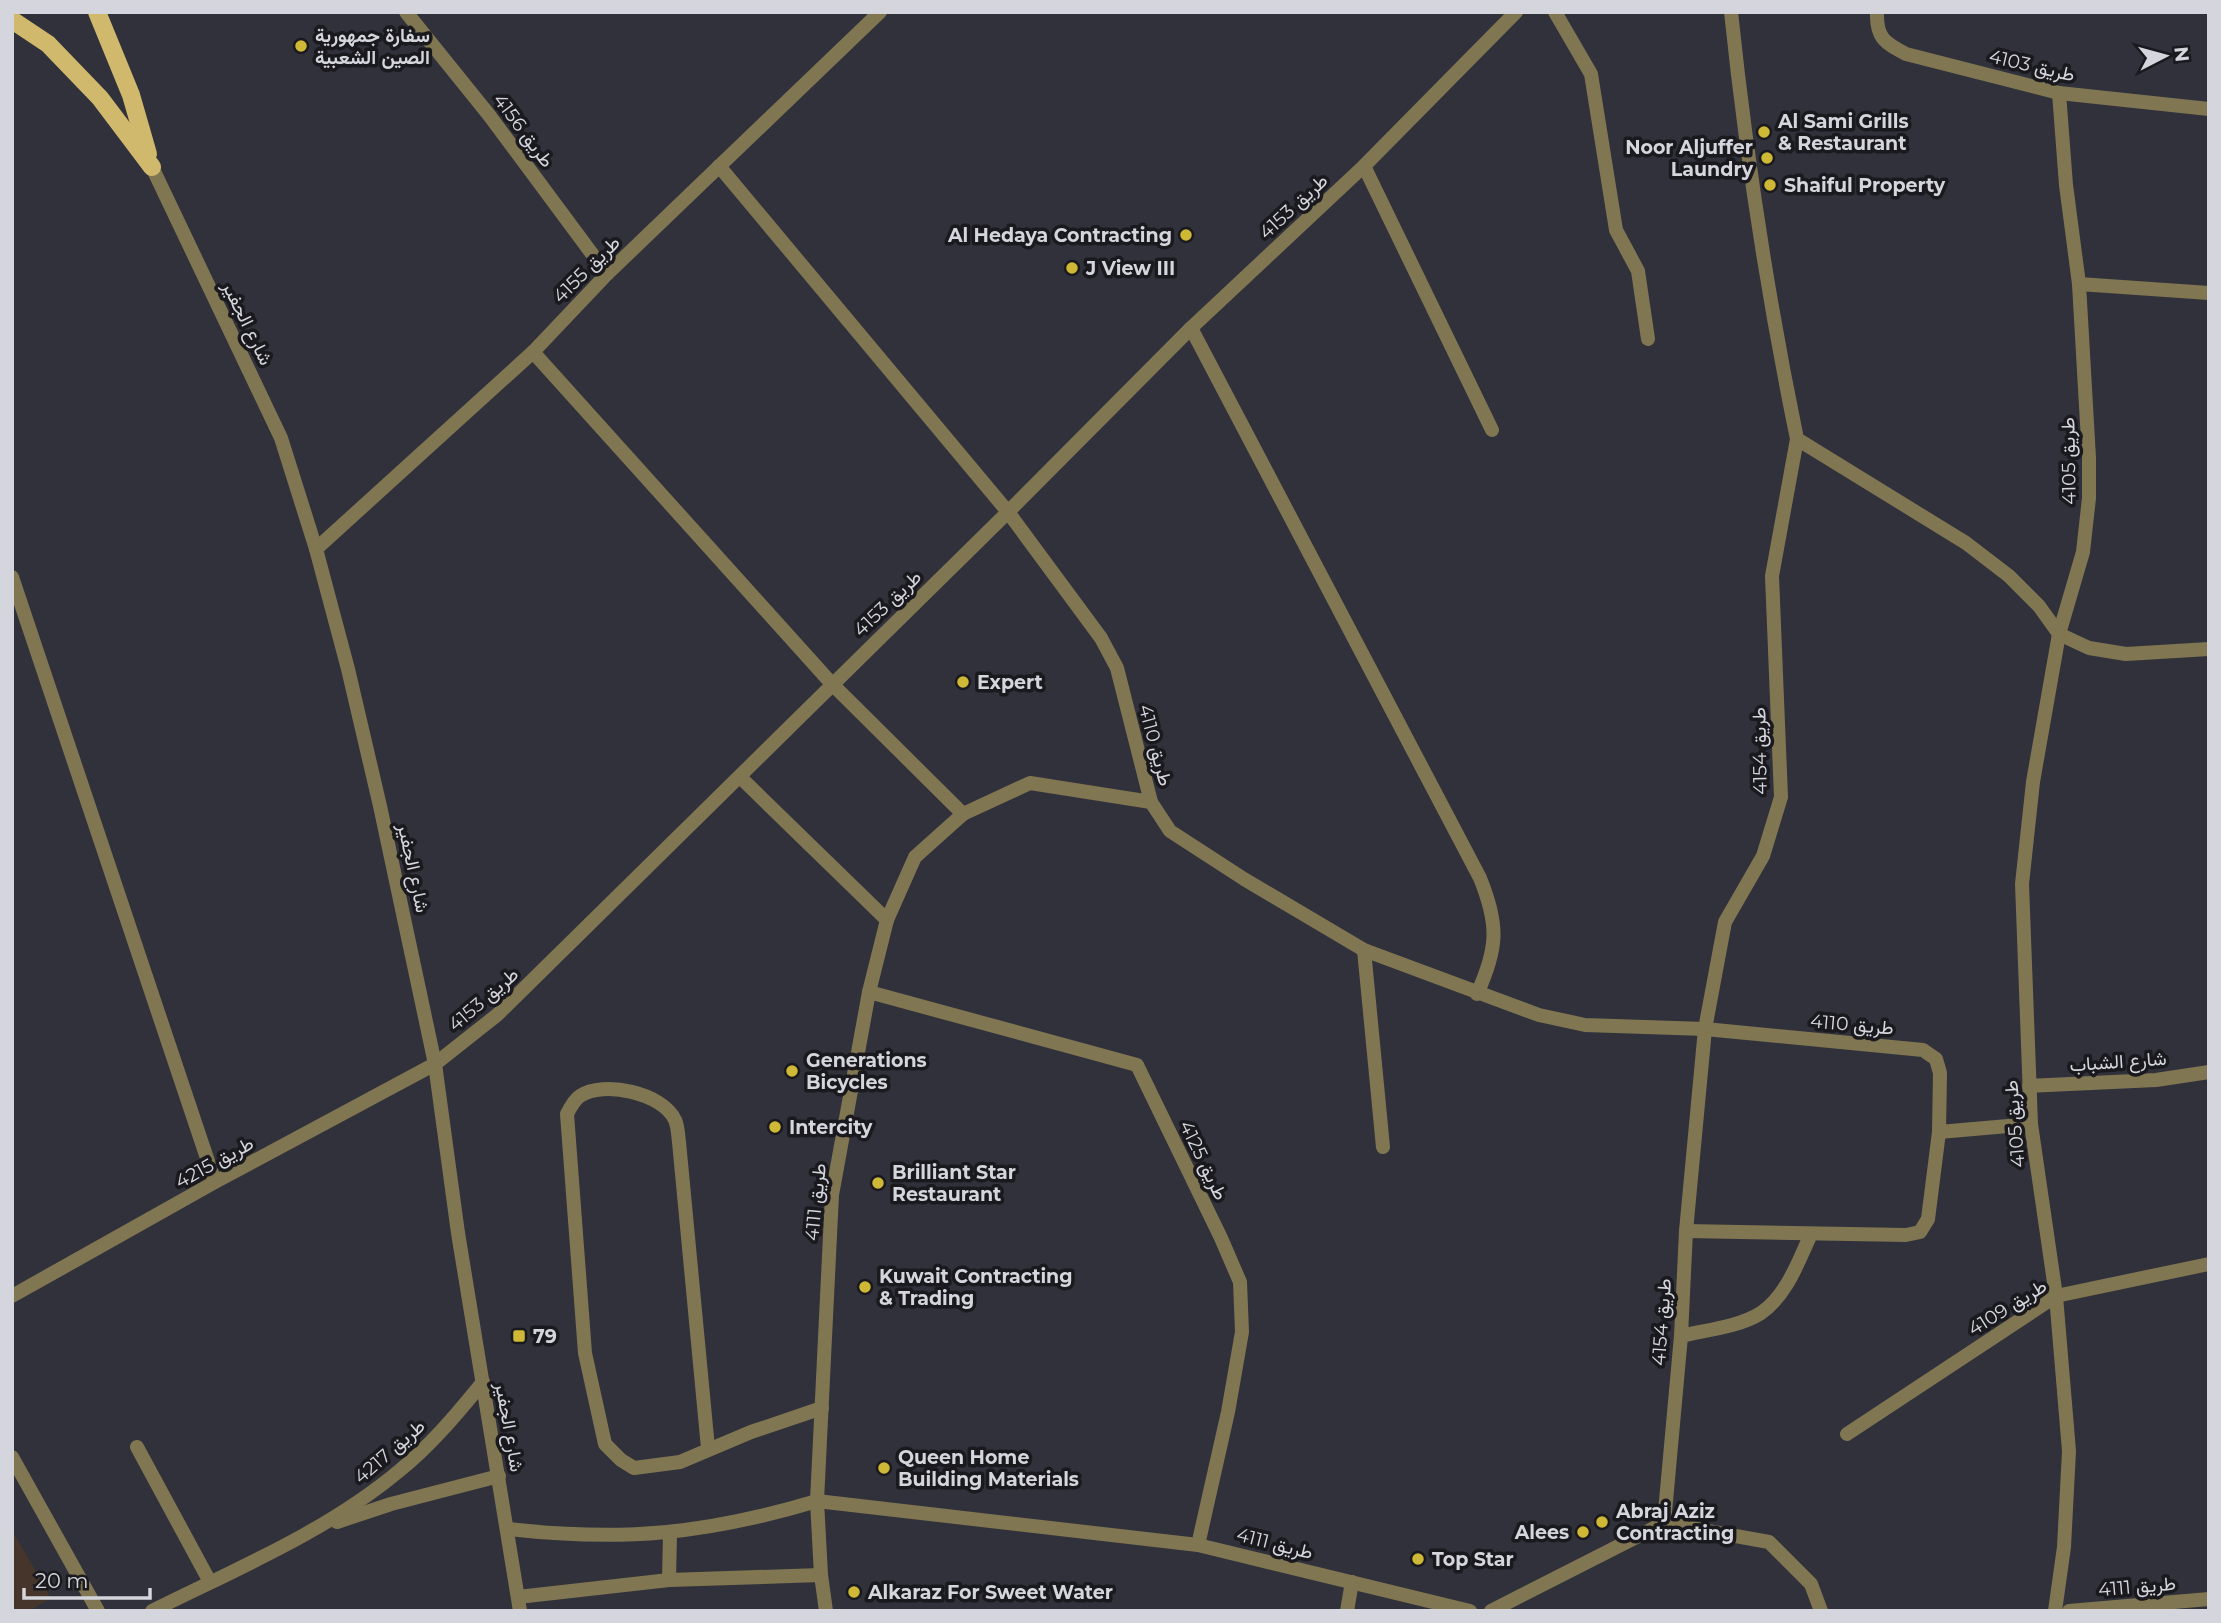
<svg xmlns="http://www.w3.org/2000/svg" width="2221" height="1623" font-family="Montserrat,Vazirmatn,sans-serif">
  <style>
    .medical { fill: #46352b }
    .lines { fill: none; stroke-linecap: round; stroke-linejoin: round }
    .service { stroke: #817652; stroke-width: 14 }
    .minor { stroke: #817652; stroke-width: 14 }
    .tertiary { stroke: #817652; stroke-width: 14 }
    .primary { stroke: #d0b96c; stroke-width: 18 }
    .poi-dot { fill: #d0b837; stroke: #19191e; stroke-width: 2.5 }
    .labels { text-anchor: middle; stroke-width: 7; stroke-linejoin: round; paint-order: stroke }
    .poi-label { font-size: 19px; font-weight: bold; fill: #d5d6dd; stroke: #19191e; text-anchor: start }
    .street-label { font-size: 19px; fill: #d5d6dd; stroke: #19191e }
  </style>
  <rect width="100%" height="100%" fill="#30313b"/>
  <path class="medical" d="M 12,1530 L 51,1598 L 29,1611 L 12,1611 Z"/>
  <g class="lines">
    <g class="service">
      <path d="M 1555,12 L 1591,74 L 1616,230 L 1638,271 L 1648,339"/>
      <path d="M 1364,166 L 1492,430"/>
      <path d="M 2079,284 L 2209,293"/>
      <path d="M 1191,328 L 1480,878 C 1499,925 1498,948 1477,994"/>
      <path d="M 1797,439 L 1772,576 L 1781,797 L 1763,856 L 1725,922 L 1705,1029 L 1686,1231 L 1681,1336 L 1664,1523 L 1769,1542 L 1811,1584 L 1821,1611"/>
      <path d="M 2059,634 L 2083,552 L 2089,498 L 2089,458 L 2079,284 L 2066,185 L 2059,93"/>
      <path d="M 869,992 L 1137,1065 L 1221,1238 L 1240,1282 L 1242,1332 L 1228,1412 L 1198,1545"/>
      <path d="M 2029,1086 L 2156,1080 L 2209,1072"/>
      <path d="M 1939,1132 L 2031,1124"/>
      <path d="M 1681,1336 C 1706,1330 1739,1327 1761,1313 C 1787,1295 1798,1262 1811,1234"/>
      <path d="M 1847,1434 L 2056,1296 L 2209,1264"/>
      <path d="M 137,1447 L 210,1582"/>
      <path d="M 708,1448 L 679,1142 C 678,1135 678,1126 675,1120 C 663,1093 603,1080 580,1096 C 574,1100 570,1108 567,1114 L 585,1353 L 605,1444 L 621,1460 L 634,1468 L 680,1462 L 751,1432 L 822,1408"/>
      <path d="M 1347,1611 L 1352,1582"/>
      <path d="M 2069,1611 L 2209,1599"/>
    </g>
    <g class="minor">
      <path d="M 406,12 L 489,115 L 607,274"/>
      <path d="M 1731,12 C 1746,155 1768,298 1797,439 L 1966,543 L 2009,576 L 2039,606 L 2059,634 L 2089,648 L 2126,654 L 2209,649"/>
      <path d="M 1877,12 C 1876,38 1885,43 1906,54 L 2059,93 L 2209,109"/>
      <path d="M 719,166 L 1008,512 L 1101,638 L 1117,668 L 1151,802 L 1170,831 L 1244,879 L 1364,950 L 1539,1015 L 1585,1025 L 1705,1029 L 1923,1050 L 1936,1059 L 1940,1073 L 1939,1132 L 1928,1219 L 1920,1232 L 1906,1235 L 1686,1231"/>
      <path d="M 533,352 L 832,684 L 963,814"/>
      <path d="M 316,549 L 533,352 L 607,274 L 880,12"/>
      <path d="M 12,577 L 215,1182"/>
      <path d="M 740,777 L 887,920"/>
      <path d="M 1364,950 L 1383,1147"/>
      <path d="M 12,1296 L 215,1182 L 435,1064 L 497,1015 L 1008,512 L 1191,328 L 1364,166 L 1516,12"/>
      <path d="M 12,1457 L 98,1611"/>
      <path d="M 337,1522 L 391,1504 L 499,1476"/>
      <path d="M 508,1529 C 623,1542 706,1534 817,1501 L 1198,1545 L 1470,1611"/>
      <path d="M 669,1580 L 670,1533"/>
      <path d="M 518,1597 L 669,1580 L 821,1575"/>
      <path d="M 152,1611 C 236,1569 326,1532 399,1471 C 431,1445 457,1414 483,1382"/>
      <path d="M 826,1611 L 821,1575 L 817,1501 L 832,1195 L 869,992 L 887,920 L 915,857 L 963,814 L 1030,783 L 1151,802"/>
      <path d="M 1491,1611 L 1664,1523"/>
      <path d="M 2055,1611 L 2064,1547 L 2069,1451 L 2056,1296 L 2031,1124 L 2022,884 L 2033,782 L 2059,634"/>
    </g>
    <path class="tertiary" d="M 152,167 L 281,438 L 316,549 L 348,669 L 380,806 L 435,1064 L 458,1233 L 520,1611"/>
    <g class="primary">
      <path d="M 97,12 L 131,95 L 148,154"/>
      <path d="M 12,20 L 48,44 L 100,98 L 152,167"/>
    </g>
  </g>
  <g class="poi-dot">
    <circle cx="301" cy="46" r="7"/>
    <circle cx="1764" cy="132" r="7"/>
    <circle cx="1767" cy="158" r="7"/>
    <circle cx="1770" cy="185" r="7"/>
    <circle cx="1186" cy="235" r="7"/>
    <circle cx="1072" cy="268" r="7"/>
    <circle cx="963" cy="682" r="7"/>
    <circle cx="792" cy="1071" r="7"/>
    <circle cx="775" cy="1127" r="7"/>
    <circle cx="878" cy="1183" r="7"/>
    <circle cx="865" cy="1287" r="7"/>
    <rect x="512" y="1329" width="14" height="14" rx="3.5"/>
    <circle cx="884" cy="1468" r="7"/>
    <circle cx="1602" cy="1522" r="7"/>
    <circle cx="1583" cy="1532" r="7"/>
    <circle cx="1418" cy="1559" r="7"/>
    <circle cx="854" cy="1592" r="7"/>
  </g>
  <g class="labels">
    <g class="poi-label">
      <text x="315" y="42">سفارة جمهورية<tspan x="315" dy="22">الصين الشعبية</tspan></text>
      <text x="1778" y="128">Al Sami Grills<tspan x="1778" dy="22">&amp; Restaurant</tspan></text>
      <text x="1753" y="154" text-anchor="end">Noor Aljuffer<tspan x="1753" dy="22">Laundry</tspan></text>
      <text x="1784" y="192">Shaiful Property</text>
      <text x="1172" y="242" text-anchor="end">Al Hedaya Contracting</text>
      <text x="1086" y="275">J View III</text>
      <text x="977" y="689">Expert</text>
      <text x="806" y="1067">Generations<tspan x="806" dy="22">Bicycles</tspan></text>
      <text x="789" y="1134">Intercity</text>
      <text x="892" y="1179">Brilliant Star<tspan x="892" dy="22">Restaurant</tspan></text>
      <text x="879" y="1283">Kuwait Contracting<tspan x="879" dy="22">&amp; Trading</tspan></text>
      <text x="533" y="1343">79</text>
      <text x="898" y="1464">Queen Home<tspan x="898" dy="22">Building Materials</tspan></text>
      <text x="1616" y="1518">Abraj Aziz<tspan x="1616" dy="22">Contracting</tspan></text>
      <text x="1569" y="1539" text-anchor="end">Alees</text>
      <text x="1432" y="1566">Top Star</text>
      <text x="868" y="1599">Alkaraz For Sweet Water</text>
    </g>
    <g class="street-label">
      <text transform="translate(2032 65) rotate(13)" y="7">طريق 4103</text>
      <text transform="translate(524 130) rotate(53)" y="7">طريق 4156</text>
      <text transform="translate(1293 206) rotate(-43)" y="7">طريق 4153</text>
      <text transform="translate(586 269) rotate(-45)" y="7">طريق 4155</text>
      <text transform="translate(248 323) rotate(64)" y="7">شارع الجفير</text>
      <text transform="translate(2068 461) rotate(-91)" y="7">طريق 4105</text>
      <text transform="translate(887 603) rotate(-44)" y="7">طريق 4153</text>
      <text transform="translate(1156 745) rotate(75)" y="7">طريق 4110</text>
      <text transform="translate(1759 751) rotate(-91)" y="7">طريق 4154</text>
      <text transform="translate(414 868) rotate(78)" y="7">شارع الجفير</text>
      <text transform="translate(483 999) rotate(-41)" y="7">طريق 4153</text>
      <text transform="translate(1852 1024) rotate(5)" y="7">طريق 4110</text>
      <text transform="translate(2118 1061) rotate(-4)" y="7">شارع الشباب</text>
      <text transform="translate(2014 1124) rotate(-95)" y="7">طريق 4105</text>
      <text transform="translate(1204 1160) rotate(64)" y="7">طريق 4125</text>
      <text transform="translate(214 1162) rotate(-29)" y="7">طريق 4215</text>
      <text transform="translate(815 1202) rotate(-84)" y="7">طريق 4111</text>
      <text transform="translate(2007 1307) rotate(-32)" y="7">طريق 4109</text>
      <text transform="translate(1661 1322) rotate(-86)" y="7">طريق 4154</text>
      <text transform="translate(510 1427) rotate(80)" y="7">شارع الجفير</text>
      <text transform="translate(389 1451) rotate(-41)" y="7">طريق 4217</text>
      <text transform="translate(1275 1543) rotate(14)" y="7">طريق 4111</text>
      <text transform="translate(2137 1586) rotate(-5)" y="7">طريق 4111</text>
    </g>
  </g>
  <rect width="2221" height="1623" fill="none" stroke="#d5d6dd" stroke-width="28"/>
  <g transform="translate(2165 56) rotate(84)" stroke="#19191e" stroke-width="5" paint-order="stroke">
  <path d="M0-5L12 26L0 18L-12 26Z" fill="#d5d6dd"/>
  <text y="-10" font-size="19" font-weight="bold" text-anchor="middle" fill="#d5d6dd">N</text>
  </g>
  <path d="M24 1588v10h126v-10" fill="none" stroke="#d5d6dd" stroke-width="3.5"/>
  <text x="35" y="1588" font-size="21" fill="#d5d6dd" stroke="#19191e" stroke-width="5" paint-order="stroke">20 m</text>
</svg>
